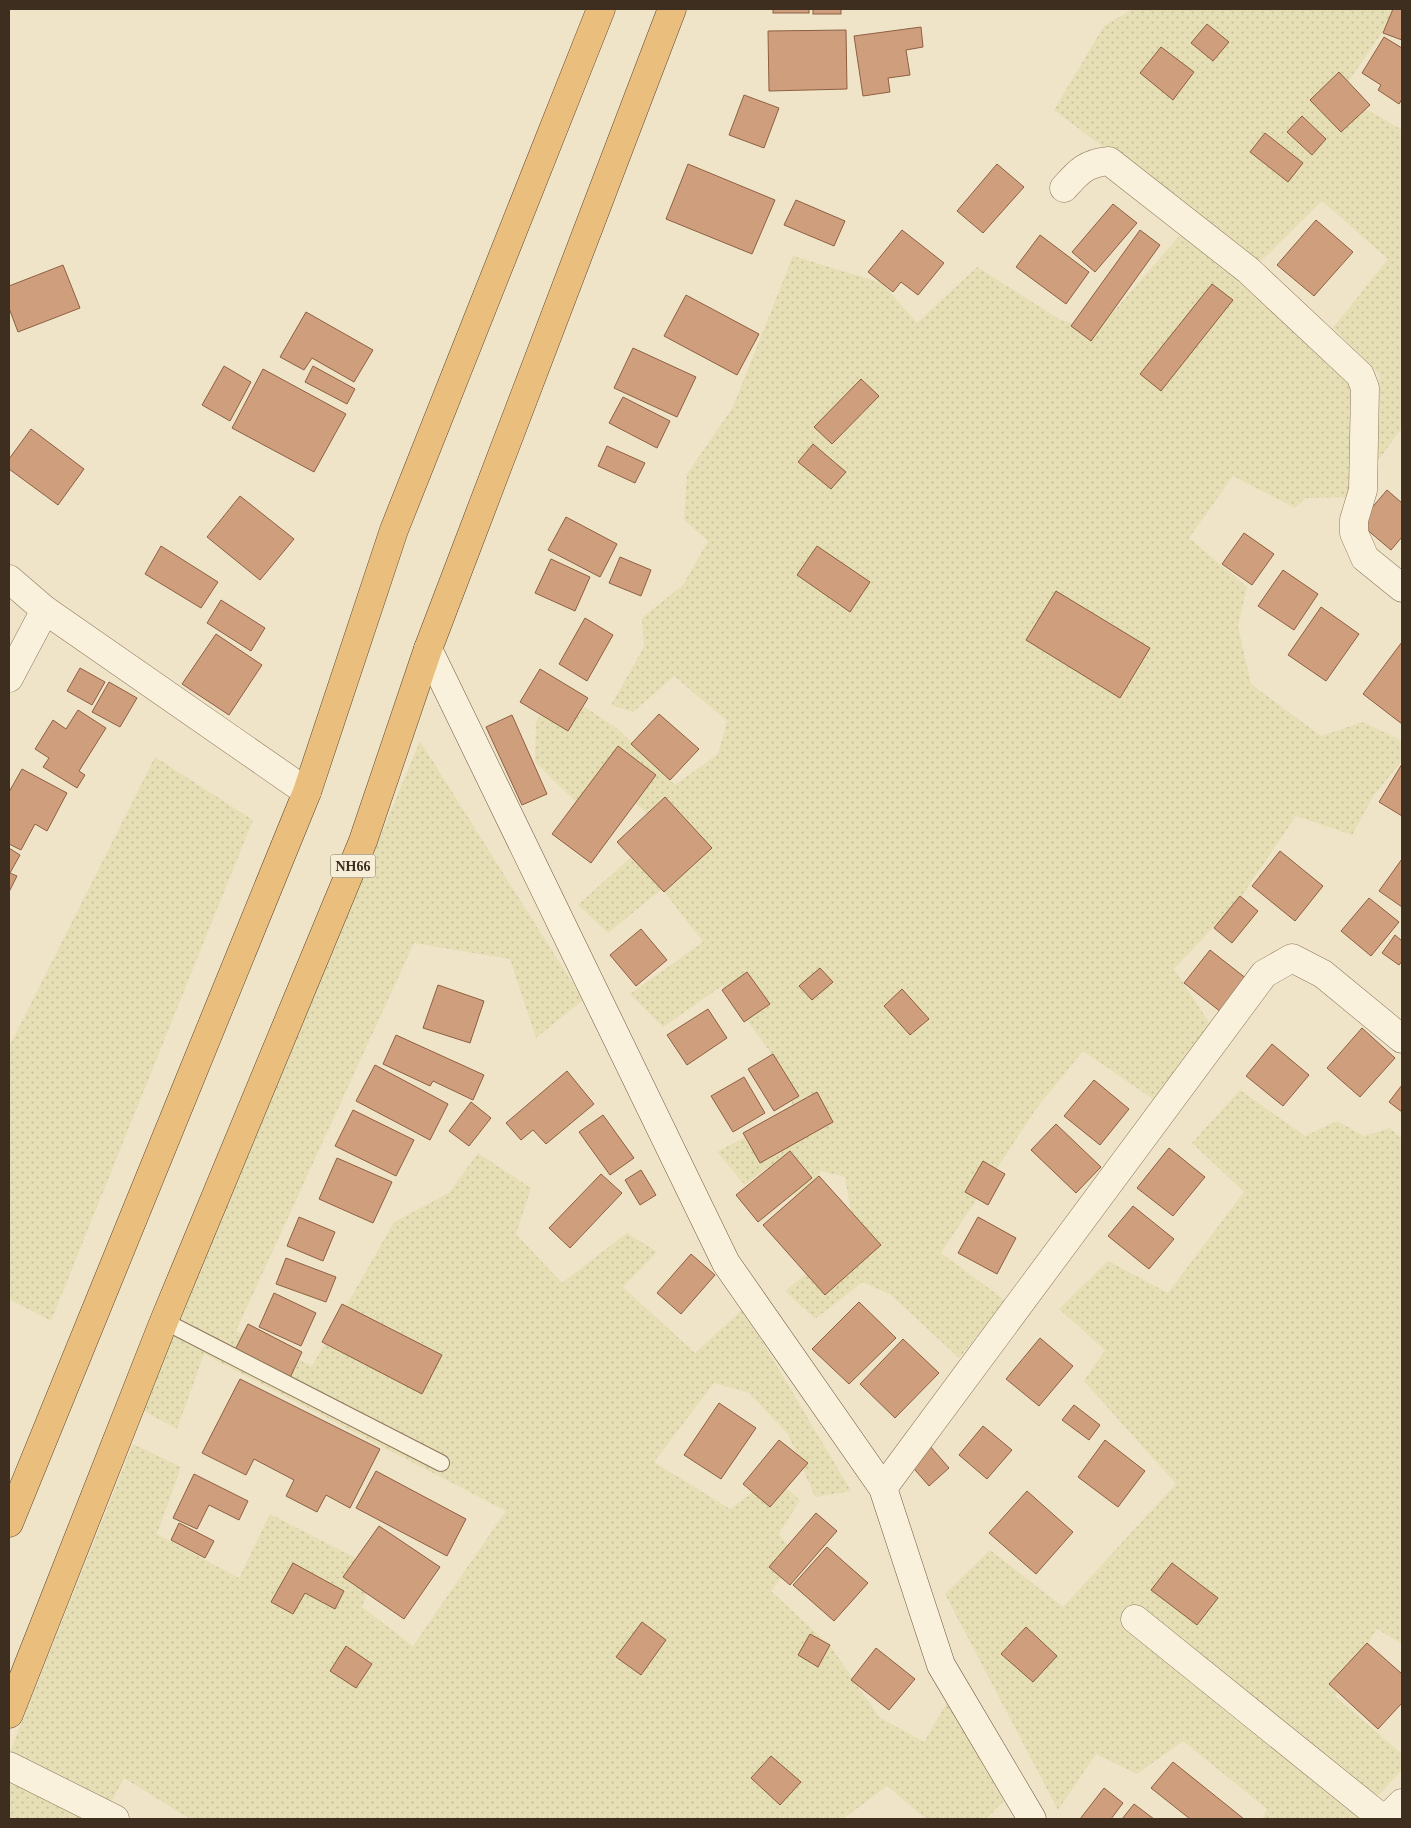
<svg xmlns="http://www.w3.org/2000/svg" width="1411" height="1828" font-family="Georgia,serif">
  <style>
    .farmland { fill: url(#farmland-dots) }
    .building { fill: #cf9f7d; stroke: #8d5f41 }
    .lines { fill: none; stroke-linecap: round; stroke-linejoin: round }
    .service-casing { stroke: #8d765c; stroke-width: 18 }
    .minor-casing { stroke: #8d765c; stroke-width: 29 }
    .secondary-casing { stroke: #6f573f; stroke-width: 29 }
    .trunk-casing { stroke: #5b4430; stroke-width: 29 }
    .service { stroke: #faf1dc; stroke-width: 16 }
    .minor { stroke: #faf1dc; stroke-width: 28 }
    .secondary { stroke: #faf1dc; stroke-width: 28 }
    .trunk { stroke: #eabe7c; stroke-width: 28 }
    .labels { text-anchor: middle; stroke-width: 5; stroke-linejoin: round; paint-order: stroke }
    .shield { fill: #f7eed8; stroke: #756857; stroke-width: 1 }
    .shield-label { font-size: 14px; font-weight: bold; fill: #3d2e20 }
  </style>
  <defs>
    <pattern id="farmland-dots" width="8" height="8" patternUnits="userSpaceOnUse" patternTransform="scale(1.25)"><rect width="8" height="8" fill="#e6deb5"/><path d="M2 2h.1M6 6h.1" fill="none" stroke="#c6bf9b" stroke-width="1.8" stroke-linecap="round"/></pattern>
  </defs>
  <rect width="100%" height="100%" fill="#f0e4c8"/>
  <g class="farmland">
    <path d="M 1133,9 L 1398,9 L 1340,94 L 1402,130 L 1402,428 L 1377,462 L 1379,374 L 1333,328 L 1388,259 L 1322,201 L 1258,264 L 1054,110 L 1104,26 Z"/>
    <path d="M 1187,227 L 1348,368 L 1360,497 L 1306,498 L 1295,508 L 1233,476 L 1189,538 L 1247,587 L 1238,626 L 1251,684 L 1321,736 L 1363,722 L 1402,741 L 1402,761 L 1374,795 L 1352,835 L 1296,816 L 1239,900 L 1174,969 L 1218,1036 L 1169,1110 L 1083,1051 L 1036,1109 L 941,1253 L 1006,1301 L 959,1358 L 891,1295 L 863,1282 L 815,1319 L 785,1291 L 855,1235 L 845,1177 L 821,1171 L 802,1203 L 768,1167 L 745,1185 L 717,1152 L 795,1110 L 768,1049 L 722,986 L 663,1027 L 630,994 L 703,942 L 662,889 L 608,933 L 578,905 L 664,827 L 605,779 L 576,802 L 535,762 L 536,722 L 556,688 L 618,729 L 675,785 L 718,754 L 727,721 L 674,676 L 633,712 L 611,705 L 644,647 L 642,618 L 683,585 L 708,541 L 684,520 L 687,474 L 733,407 L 793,256 L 882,283 L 917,323 L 977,267 L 1059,319 L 1096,332 Z"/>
    <path d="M 420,741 L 583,1000 L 536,1038 L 510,959 L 414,943 L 236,1331 L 312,1366 L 394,1222 L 449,1193 L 478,1153 L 531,1188 L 516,1234 L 562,1283 L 627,1233 L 657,1252 L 623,1287 L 695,1353 L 743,1309 L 851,1491 L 815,1497 L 788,1434 L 749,1393 L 714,1383 L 654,1462 L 730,1509 L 773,1477 L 800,1500 L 779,1534 L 797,1558 L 771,1591 L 831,1647 L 879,1717 L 924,1742 L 948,1701 L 1004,1801 L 986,1819 L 926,1819 L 887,1786 L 843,1819 L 190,1819 L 124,1778 L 102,1819 L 9,1819 L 9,1754 L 133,1444 L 181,1467 L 157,1534 L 239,1578 L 270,1514 L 375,1568 L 362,1607 L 413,1646 L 506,1511 L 204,1354 L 177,1429 L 142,1410 Z"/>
    <path d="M 155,757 L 253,820 L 51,1321 L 9,1299 L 9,1047 Z"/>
    <path d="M 1240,1090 L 1305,1136 L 1337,1121 L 1364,1136 L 1390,1128 L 1402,1139 L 1402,1644 L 1377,1629 L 1335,1696 L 1402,1754 L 1402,1770 L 1356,1819 L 1262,1819 L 1267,1809 L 1183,1741 L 1137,1774 L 1096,1754 L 1058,1810 L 945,1594 L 990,1550 L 1063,1607 L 1176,1484 L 1084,1381 L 1105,1350 L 1059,1309 L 1108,1261 L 1168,1293 L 1244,1192 L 1192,1143 Z"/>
  </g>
  <g class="building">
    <rect x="773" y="9" width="36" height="4"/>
    <rect x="813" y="9" width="28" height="5"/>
    <path d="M 1393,9 L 1402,9 L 1402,40 L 1383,33 Z"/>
    <path d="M 1207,24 L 1229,42 L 1213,61 L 1191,43 Z"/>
    <path d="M 921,27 L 923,47 L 906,50 L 910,75 L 888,78 L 890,92 L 863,96 L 854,36 Z"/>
    <path d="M 846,30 L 847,89 L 769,91 L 768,31 Z"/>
    <path d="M 1384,37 L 1402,48 L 1402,99 L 1399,104 L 1378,90 L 1381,85 L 1362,73 Z"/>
    <path d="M 1161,47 L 1194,72 L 1173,100 L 1140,73 Z"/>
    <path d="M 1339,72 L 1370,105 L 1341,132 L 1310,100 Z"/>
    <path d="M 744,95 L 779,108 L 764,148 L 729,135 Z"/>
    <path d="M 1302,116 L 1326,139 L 1312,155 L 1287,132 Z"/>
    <path d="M 1265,133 L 1303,163 L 1288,182 L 1250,152 Z"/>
    <path d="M 688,164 L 775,200 L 752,254 L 666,219 Z"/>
    <path d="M 997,164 L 1024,187 L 983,233 L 957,211 Z"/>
    <path d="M 796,200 L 845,221 L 834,246 L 784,225 Z"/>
    <path d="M 1113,204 L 1137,223 L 1095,272 L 1072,252 Z"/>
    <path d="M 1316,220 L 1353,252 L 1314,296 L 1277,265 Z"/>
    <path d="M 902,230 L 944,263 L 918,295 L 901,282 L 893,292 L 868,272 Z"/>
    <path d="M 1140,230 L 1160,245 L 1091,341 L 1071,326 Z"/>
    <path d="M 1040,235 L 1089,272 L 1066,304 L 1016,267 Z"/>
    <path d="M 63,265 L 80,308 L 18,332 L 9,308 L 9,286 Z"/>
    <path d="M 1212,284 L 1233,300 L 1161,391 L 1140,374 Z"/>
    <path d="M 686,295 L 759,334 L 737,375 L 664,336 Z"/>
    <path d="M 306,312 L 373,350 L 354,382 L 312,358 L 304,370 L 280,357 Z"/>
    <path d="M 633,348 L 696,377 L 677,417 L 614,388 Z"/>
    <path d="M 224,366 L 251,382 L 230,421 L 202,405 Z"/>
    <path d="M 313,366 L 355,389 L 347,404 L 305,382 Z"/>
    <path d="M 263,369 L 346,414 L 314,472 L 232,428 Z"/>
    <path d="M 861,379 L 879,396 L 832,444 L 814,427 Z"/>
    <path d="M 623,397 L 670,421 L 657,448 L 609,423 Z"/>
    <path d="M 31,429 L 84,469 L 58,505 L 9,469 L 9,459 Z"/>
    <path d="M 813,444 L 846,472 L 831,489 L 798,462 Z"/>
    <path d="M 607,446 L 645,463 L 635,483 L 598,466 Z"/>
    <path d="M 1387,490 L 1402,503 L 1402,537 L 1391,550 L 1359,523 Z"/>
    <path d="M 240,496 L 294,539 L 260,580 L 207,537 Z"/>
    <path d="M 566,517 L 617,544 L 600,577 L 548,550 Z"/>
    <path d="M 1244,533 L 1274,554 L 1252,585 L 1222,564 Z"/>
    <path d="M 161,546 L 218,582 L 201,608 L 145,574 Z"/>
    <path d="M 817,546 L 870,582 L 850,612 L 797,575 Z"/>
    <path d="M 620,557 L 651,570 L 641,596 L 609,583 Z"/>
    <path d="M 551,559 L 590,577 L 575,611 L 535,593 Z"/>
    <path d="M 1283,570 L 1318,594 L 1294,630 L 1258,606 Z"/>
    <path d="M 1056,591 L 1150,648 L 1120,698 L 1026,640 Z"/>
    <path d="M 221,600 L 265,628 L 251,651 L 207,623 Z"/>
    <path d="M 1321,607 L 1359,634 L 1326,681 L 1288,655 Z"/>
    <path d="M 585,618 L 613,635 L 587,681 L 559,664 Z"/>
    <path d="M 216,634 L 262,665 L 229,715 L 182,684 Z"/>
    <path d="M 1402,642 L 1402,724 L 1363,694 Z"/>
    <path d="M 80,668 L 105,682 L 92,705 L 67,691 Z"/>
    <path d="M 540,669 L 588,698 L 568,731 L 520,702 Z"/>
    <path d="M 109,682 L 137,698 L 120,727 L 92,712 Z"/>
    <path d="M 78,710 L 106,728 L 79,771 L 85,775 L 77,788 L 43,767 L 49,758 L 35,749 L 53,720 L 66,729 Z"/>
    <path d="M 659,714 L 699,749 L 670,780 L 631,744 Z"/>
    <path d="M 512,715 L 547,794 L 522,805 L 486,727 Z"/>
    <path d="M 618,746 L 656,775 L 591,863 L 552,834 Z"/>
    <path d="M 1402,764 L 1402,816 L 1379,802 Z"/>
    <path d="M 22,769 L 67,793 L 47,831 L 35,824 L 21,850 L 9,844 L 9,792 Z"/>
    <path d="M 665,797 L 712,848 L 664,892 L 617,842 Z"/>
    <path d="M 9,848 L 20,855 L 10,873 L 17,876 L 9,892 Z"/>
    <path d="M 1280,851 L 1323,886 L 1295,921 L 1252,886 Z"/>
    <path d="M 1402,859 L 1402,907 L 1379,891 Z"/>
    <path d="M 1240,896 L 1258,911 L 1232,943 L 1214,928 Z"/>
    <path d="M 1369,898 L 1399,922 L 1371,956 L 1341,931 Z"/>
    <path d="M 641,929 L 667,960 L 636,986 L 610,955 Z"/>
    <path d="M 1395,935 L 1402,941 L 1402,961 L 1399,965 L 1382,953 Z"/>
    <path d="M 1210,950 L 1252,983 L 1226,1016 L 1184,983 Z"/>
    <path d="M 820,968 L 833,982 L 812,1000 L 799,986 Z"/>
    <path d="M 747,972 L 770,1004 L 744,1022 L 722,990 Z"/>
    <path d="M 438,985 L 484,1001 L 470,1043 L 423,1028 Z"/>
    <path d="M 902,989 L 929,1019 L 910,1035 L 884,1006 Z"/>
    <path d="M 708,1009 L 727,1038 L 687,1065 L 667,1035 Z"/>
    <path d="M 1362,1028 L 1395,1058 L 1360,1097 L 1327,1068 Z"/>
    <path d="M 396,1035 L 484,1075 L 473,1100 L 433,1081 L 430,1086 L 383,1064 Z"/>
    <path d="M 1272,1044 L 1309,1075 L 1283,1106 L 1246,1076 Z"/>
    <path d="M 773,1054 L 799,1096 L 774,1111 L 748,1069 Z"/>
    <path d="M 375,1065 L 448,1104 L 430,1140 L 356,1101 Z"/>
    <path d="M 567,1071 L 594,1104 L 546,1144 L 533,1130 L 521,1140 L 506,1123 Z"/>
    <path d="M 744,1077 L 765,1113 L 733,1132 L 711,1096 Z"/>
    <path d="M 1094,1080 L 1129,1109 L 1100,1145 L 1064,1116 Z"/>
    <path d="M 1402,1085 L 1402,1112 L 1389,1102 Z"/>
    <path d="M 817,1092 L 833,1122 L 760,1163 L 743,1133 Z"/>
    <path d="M 471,1102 L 491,1118 L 469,1146 L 449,1131 Z"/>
    <path d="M 353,1110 L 414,1140 L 396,1176 L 335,1146 Z"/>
    <path d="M 603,1115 L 634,1158 L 610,1175 L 579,1132 Z"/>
    <path d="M 1056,1124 L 1101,1167 L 1076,1193 L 1031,1150 Z"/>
    <path d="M 1169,1148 L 1205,1177 L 1173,1216 L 1137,1188 Z"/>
    <path d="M 790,1151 L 812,1178 L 758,1222 L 736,1195 Z"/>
    <path d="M 337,1158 L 392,1182 L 373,1223 L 319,1199 Z"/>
    <path d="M 983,1161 L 1005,1174 L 988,1205 L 965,1192 Z"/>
    <path d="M 641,1170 L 656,1195 L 640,1205 L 625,1180 Z"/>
    <path d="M 601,1174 L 622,1193 L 570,1248 L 549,1228 Z"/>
    <path d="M 819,1176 L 881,1245 L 825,1295 L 763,1225 Z"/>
    <path d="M 1133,1206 L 1174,1239 L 1149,1269 L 1108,1236 Z"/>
    <path d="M 299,1217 L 335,1232 L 323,1261 L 287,1246 Z"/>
    <path d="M 978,1217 L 1016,1238 L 997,1274 L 958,1253 Z"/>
    <path d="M 691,1254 L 715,1275 L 681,1314 L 657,1293 Z"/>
    <path d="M 286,1258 L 336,1277 L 326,1302 L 276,1284 Z"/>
    <path d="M 274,1293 L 316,1313 L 301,1346 L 259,1327 Z"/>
    <path d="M 859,1302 L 896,1338 L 849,1384 L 812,1349 Z"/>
    <path d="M 342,1304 L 442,1355 L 422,1394 L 322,1342 Z"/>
    <path d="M 248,1324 L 302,1352 L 288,1382 L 233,1354 Z"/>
    <path d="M 1040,1338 L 1073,1366 L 1039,1406 L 1006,1379 Z"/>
    <path d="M 903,1339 L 939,1373 L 895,1418 L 860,1384 Z"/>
    <path d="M 240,1379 L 380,1449 L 350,1508 L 326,1495 L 317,1512 L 286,1496 L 294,1480 L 254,1459 L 246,1475 L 202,1453 Z"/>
    <path d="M 719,1403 L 756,1428 L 721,1479 L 684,1455 Z"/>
    <path d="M 1074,1405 L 1100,1425 L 1089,1440 L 1062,1420 Z"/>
    <path d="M 983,1426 L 1012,1450 L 987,1479 L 959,1455 Z"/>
    <path d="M 779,1440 L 808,1463 L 770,1507 L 743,1484 Z"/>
    <path d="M 1105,1440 L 1145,1471 L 1118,1507 L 1078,1477 Z"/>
    <path d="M 929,1445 L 949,1468 L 929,1486 L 909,1463 Z"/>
    <path d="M 376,1471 L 466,1519 L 447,1556 L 356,1508 Z"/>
    <path d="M 194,1474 L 248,1501 L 239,1520 L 209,1505 L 197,1529 L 173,1518 Z"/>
    <path d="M 1027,1491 L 1073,1532 L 1036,1574 L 989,1533 Z"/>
    <path d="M 816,1513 L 837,1531 L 790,1585 L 769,1567 Z"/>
    <path d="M 179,1523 L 214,1541 L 205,1558 L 171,1540 Z"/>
    <path d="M 379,1526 L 440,1567 L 404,1619 L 343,1577 Z"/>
    <path d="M 827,1547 L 868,1583 L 834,1621 L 793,1585 Z"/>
    <path d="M 293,1563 L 344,1591 L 335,1609 L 305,1593 L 293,1614 L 271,1602 Z"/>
    <path d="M 1172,1563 L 1218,1598 L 1197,1625 L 1151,1590 Z"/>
    <path d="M 642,1622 L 666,1640 L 641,1675 L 616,1657 Z"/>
    <path d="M 1026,1627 L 1057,1656 L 1033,1682 L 1001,1654 Z"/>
    <path d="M 810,1634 L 830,1645 L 818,1667 L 798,1655 Z"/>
    <path d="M 1367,1643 L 1402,1674 L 1402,1703 L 1378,1729 L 1329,1684 Z"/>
    <path d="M 346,1646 L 372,1664 L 356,1688 L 330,1671 Z"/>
    <path d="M 876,1648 L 915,1679 L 889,1710 L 851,1680 Z"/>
    <path d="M 771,1756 L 801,1782 L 780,1805 L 751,1778 Z"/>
    <path d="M 1173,1762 L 1244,1819 L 1190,1819 L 1151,1788 Z"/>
    <path d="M 1104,1788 L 1123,1803 L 1111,1819 L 1080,1819 Z"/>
    <path d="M 1134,1804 L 1154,1819 L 1122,1819 Z"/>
  </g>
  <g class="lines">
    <defs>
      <path id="service" d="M 164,1321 L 441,1463"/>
      <g id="minor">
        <path d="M 1064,188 C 1079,171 1086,163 1109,161 L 1248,270 L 1360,375 L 1365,388 L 1363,490 L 1354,520 L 1354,533 L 1365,558 L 1402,588"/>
        <path d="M 9,579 L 45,610 L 307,792"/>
        <path d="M 9,678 L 45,610"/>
        <path d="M 883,1488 L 1264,974 L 1292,958 L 1323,974 L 1402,1039"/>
        <path d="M 1135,1619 L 1383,1819"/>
        <path d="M 9,1766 L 115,1819"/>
        <path d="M 1386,1819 L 1402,1803"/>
      </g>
      <path id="secondary" d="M 428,649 L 726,1263 L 883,1488 L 941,1665 L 1032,1819"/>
      <g id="trunk">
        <path d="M 9,1523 L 307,792 L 394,530 L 601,9"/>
        <path d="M 9,1714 L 164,1321 L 363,841 L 428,649 L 672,9"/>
      </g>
    </defs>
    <use href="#service" class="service-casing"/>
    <use href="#minor" class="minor-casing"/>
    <use href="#secondary" class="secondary-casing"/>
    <use href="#trunk" class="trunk-casing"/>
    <use href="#service" class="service"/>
    <use href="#minor" class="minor"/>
    <use href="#secondary" class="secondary"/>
    <use href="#trunk" class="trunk"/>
  </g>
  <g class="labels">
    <rect class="shield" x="330.5" y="854.5" width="45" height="23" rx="4"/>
    <g class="shield-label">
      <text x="353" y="871">NH66</text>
    </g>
  </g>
  <rect width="1411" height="1828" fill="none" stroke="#3d2e20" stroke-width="20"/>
</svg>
